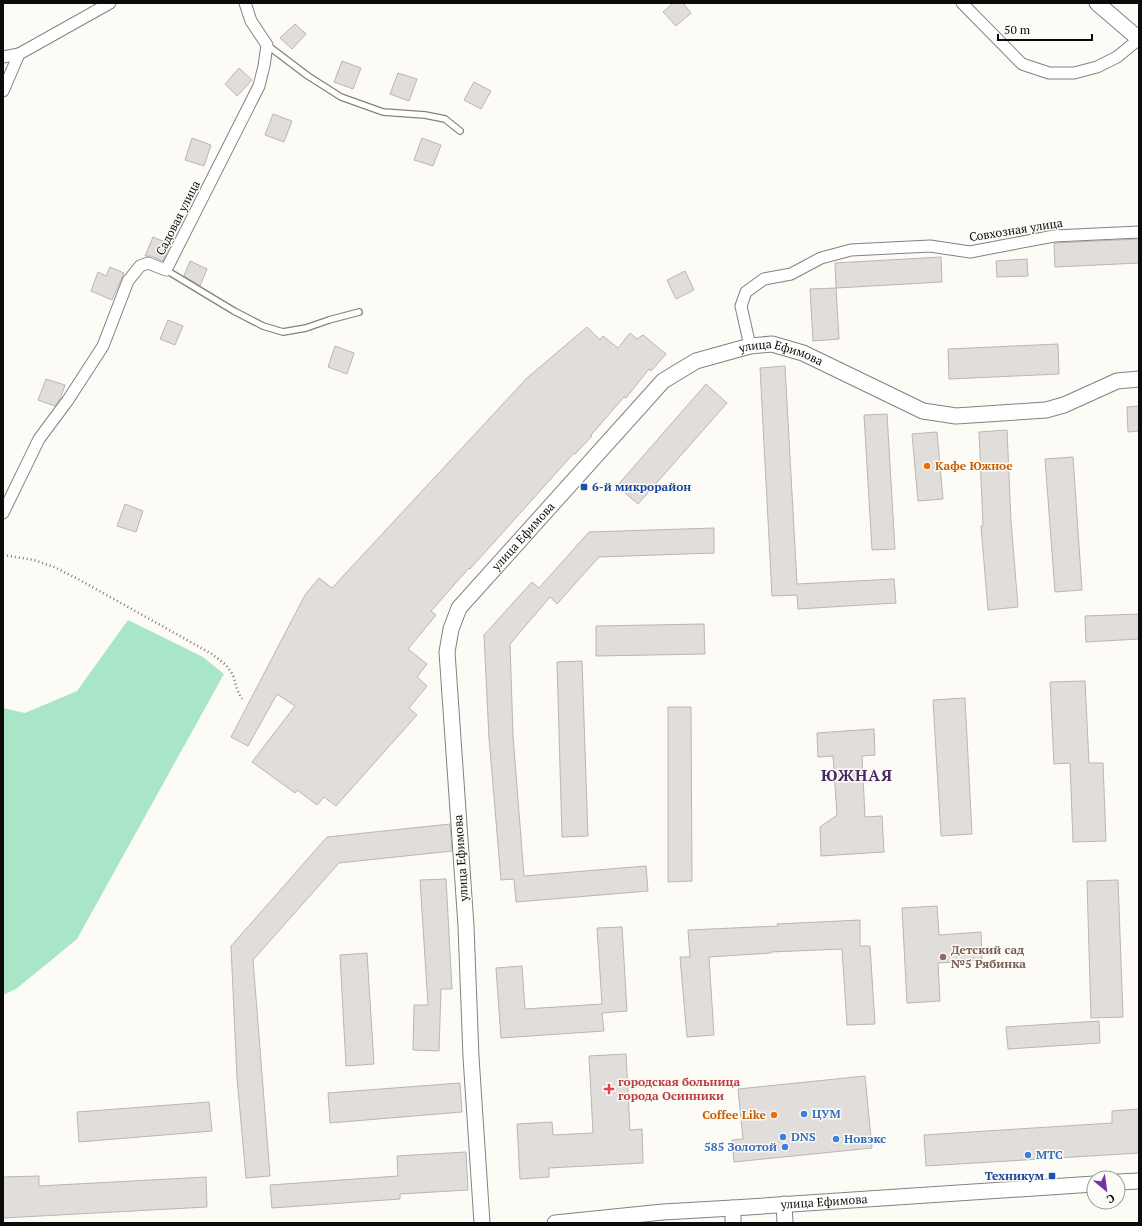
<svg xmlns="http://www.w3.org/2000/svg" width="1142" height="1226" font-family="'PT Serif',serif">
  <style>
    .green { fill: #a8e6c7 }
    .building { fill: #e1ddda; stroke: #bab6b3 }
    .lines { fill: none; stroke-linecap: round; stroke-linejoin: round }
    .lane-casing { stroke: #83827f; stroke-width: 8 }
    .street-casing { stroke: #83827f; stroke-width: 13 }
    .secondary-casing { stroke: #83827f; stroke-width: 17 }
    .path { stroke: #797876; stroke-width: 2.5; stroke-dasharray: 1 3; stroke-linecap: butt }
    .lane { stroke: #fff; stroke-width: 5.5 }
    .street { stroke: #fff; stroke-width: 11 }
    .secondary { stroke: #fff; stroke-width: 15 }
    .food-dot { fill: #e8710a; stroke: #fcfbf6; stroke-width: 1.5 }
    .transit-dot { fill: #1a4fb4; stroke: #fcfbf6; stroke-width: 1.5 }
    .education-dot { fill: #8d6e63; stroke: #fcfbf6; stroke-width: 1.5 }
    .health-dot { fill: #e0444e; stroke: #fcfbf6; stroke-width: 1.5 }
    .shop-dot { fill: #3f7fe0; stroke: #fcfbf6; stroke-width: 1.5 }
    .labels { text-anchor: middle; stroke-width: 3; stroke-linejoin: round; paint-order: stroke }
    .street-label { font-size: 12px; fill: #0b0b0a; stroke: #fcfbf6 }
    .food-label { font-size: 12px; font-weight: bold; fill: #c56008; stroke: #fcfbf6; text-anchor: start }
    .transit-label { font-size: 12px; font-weight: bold; fill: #164399; stroke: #fcfbf6; text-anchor: start }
    .education-label { font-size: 12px; font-weight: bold; fill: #785e54; stroke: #fcfbf6; text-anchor: start }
    .health-label { font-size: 12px; font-weight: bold; fill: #be3a42; stroke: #fcfbf6; text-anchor: start }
    .shop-label { font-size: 12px; font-weight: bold; fill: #366cbe; stroke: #fcfbf6; text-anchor: start }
    .district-label { font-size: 16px; font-weight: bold; letter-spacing: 1px; fill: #472a63; stroke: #fcfbf6 }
  </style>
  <rect width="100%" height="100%" fill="#fcfbf6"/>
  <path class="green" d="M 128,620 L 203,657 L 224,674 L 77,939 L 16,989 L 3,995 L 3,708 L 25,713 L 77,691 Z"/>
  <g class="building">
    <path d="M 673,3 L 683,3 L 691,13 L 676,26 L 663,12 Z"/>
    <path d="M 295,24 L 306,34 L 292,49 L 280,38 Z"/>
    <path d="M 342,61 L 361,68 L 353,89 L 334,82 Z"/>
    <path d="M 239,68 L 252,80 L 237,96 L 225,84 Z"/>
    <path d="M 398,73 L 417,79 L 409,101 L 390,94 Z"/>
    <path d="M 474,82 L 491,91 L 481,109 L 464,100 Z"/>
    <path d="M 273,114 L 292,121 L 284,142 L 265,135 Z"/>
    <path d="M 192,138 L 211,145 L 204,166 L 185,160 Z"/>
    <path d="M 422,138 L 441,145 L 433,166 L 414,160 Z"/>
    <path d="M 153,237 L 170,244 L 163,261 L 151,256 L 145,256 Z"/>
    <path d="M 1139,239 L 1139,263 L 1055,267 L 1054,243 Z"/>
    <path d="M 941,257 L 942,282 L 836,288 L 835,263 Z"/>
    <path d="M 1027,259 L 1028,276 L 997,277 L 996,261 Z"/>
    <path d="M 190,261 L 207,269 L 200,286 L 184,276 Z"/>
    <path d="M 110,267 L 124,273 L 112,300 L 91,291 L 98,272 L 106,276 Z"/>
    <path d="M 685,271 L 694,290 L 676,299 L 667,280 Z"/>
    <path d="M 836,288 L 839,339 L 813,341 L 810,289 Z"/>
    <path d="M 168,320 L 183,326 L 175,345 L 160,339 Z"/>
    <path d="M 587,327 L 600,340 L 603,336 L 618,348 L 630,333 L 637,339 L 643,335 L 666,354 L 651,371 L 649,369 L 626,398 L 624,397 L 591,435 L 592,436 L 575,454 L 574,453 L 470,569 L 469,568 L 431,611 L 436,615 L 408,649 L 427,664 L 417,677 L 427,686 L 409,708 L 417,715 L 336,806 L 324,797 L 317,805 L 297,790 L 295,793 L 252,762 L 295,706 L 277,694 L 248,746 L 231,737 L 305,595 L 319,578 L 332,588 L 527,378 Z"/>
    <path d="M 1058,344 L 1059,374 L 949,379 L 948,349 Z"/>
    <path d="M 335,346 L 354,353 L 347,374 L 328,367 Z"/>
    <path d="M 785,366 L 797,584 L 894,579 L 896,603 L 798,609 L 797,595 L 772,596 L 760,368 Z"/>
    <path d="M 46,379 L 65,385 L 60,399 L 55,406 L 38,400 Z"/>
    <path d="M 706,384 L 727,403 L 638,504 L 617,486 Z"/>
    <path d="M 1139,406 L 1139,431 L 1128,432 L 1127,407 Z"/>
    <path d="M 887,414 L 895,549 L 872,550 L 864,415 Z"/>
    <path d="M 1007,430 L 1011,521 L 1018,607 L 988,610 L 981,526 L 983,526 L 979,432 Z"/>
    <path d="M 937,432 L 943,499 L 918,501 L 912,434 Z"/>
    <path d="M 1073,457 L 1082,590 L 1055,592 L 1045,459 Z"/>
    <path d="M 125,504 L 143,511 L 136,532 L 117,526 Z"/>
    <path d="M 714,528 L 714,553 L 599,557 L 557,604 L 550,597 L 510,644 L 513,736 L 524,876 L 646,866 L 648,891 L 516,902 L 514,879 L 501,880 L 489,738 L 484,635 L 532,582 L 539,588 L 589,532 Z"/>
    <path d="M 1139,614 L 1139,639 L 1086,642 L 1085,616 Z"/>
    <path d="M 704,624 L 705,654 L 596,656 L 596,626 Z"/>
    <path d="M 582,661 L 588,836 L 562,837 L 557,662 Z"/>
    <path d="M 1085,681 L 1089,763 L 1103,763 L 1106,841 L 1073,842 L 1070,763 L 1054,764 L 1050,682 Z"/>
    <path d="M 965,698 L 972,834 L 941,836 L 933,700 Z"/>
    <path d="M 668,707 L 691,707 L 692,881 L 668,882 Z"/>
    <path d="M 874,729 L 875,755 L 862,756 L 865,817 L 882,816 L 884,852 L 821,856 L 820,827 L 837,815 L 833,756 L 818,757 L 817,733 Z"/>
    <path d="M 450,824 L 452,851 L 339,863 L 253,960 L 270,1176 L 246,1178 L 237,1078 L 231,946 L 327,837 Z"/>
    <path d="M 446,879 L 452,989 L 441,989 L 439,1051 L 413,1050 L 414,1005 L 428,1005 L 420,880 Z"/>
    <path d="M 1118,880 L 1123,1017 L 1091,1018 L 1087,881 Z"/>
    <path d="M 937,906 L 939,935 L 981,932 L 982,960 L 938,963 L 940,1001 L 907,1003 L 902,908 Z"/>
    <path d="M 860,920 L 860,946 L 870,946 L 875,1024 L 847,1025 L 842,949 L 771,952 L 771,953 L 709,957 L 714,1035 L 687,1037 L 680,957 L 690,957 L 688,930 L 778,926 L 777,924 Z"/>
    <path d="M 622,927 L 627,1011 L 602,1013 L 604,1031 L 501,1038 L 496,968 L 522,966 L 525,1009 L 602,1004 L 597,928 Z"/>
    <path d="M 367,953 L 374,1064 L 346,1066 L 340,955 Z"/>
    <path d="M 1099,1021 L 1100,1043 L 1008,1049 L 1006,1027 Z"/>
    <path d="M 626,1054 L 630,1130 L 642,1129 L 643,1163 L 549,1168 L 549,1177 L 520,1179 L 517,1124 L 552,1122 L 553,1135 L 593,1133 L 589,1056 Z"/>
    <path d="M 865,1076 L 872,1148 L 734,1162 L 732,1140 L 743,1139 L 738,1089 Z"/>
    <path d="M 460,1083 L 462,1112 L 330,1123 L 328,1093 Z"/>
    <path d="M 209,1102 L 212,1131 L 79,1142 L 77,1112 Z"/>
    <path d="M 1139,1109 L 1139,1153 L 926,1166 L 924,1135 L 1112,1123 L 1112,1111 Z"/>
    <path d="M 466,1152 L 468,1190 L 400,1194 L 400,1199 L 272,1208 L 270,1185 L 398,1176 L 397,1156 Z"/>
    <path d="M 39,1176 L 39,1186 L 206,1177 L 207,1207 L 3,1218 L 3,1177 Z"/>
  </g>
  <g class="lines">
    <defs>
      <g id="lane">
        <path d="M 267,45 L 308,76 L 341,97 L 383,112 L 425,115 L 445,119 L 460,131"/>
        <path d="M 166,270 L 234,311 L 263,326 L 283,332 L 306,328 L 329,320 L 359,312"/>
      </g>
      <g id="street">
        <path d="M 962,3 L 1022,64 L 1049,73 L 1074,73 L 1097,67 L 1117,57 L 1139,39"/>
        <path d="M 3,57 L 19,54"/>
        <path d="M 3,91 L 19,54 L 110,3"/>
        <path d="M 750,346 L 741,306 L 746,292 L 764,279 L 791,274 L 821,258 L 851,250 L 930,246 L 970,252 L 1054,236 L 1139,232"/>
        <path d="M 3,513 L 39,439 L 68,400 L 103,346 L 128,281 L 140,266 L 148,263 L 166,270 L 259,86 L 264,66 L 267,45 L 251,21 L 245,3"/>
      </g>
      <g id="secondary">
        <path d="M 1097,3 L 1139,39"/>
        <path d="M 1118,1182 L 1139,1181"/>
        <path d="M 784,1204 L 785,1223"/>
        <path d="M 733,1208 L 733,1223"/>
        <path id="s1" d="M 482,1223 L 471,1057 L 466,926 L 447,652 L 451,629 L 459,608 L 663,381 L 696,361 L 750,346 L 772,344 L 803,353 L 923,411 L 956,416 L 1046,410 L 1064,405 L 1117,381 L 1139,379"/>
        <path id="s2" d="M 555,1223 L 663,1212 L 733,1208 L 1094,1184"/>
      </g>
    </defs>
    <use href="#lane" class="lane-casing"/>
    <use href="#street" class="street-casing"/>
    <use href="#secondary" class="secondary-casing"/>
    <path class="path" d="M 3,555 L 34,560 L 54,567 L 78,579 L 212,654 L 226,665 L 233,675 L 237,689 L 242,699"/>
    <use href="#lane" class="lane"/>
    <use href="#street" class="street"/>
    <use href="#secondary" class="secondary"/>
  </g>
  <g class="food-dot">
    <circle cx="927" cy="466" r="4"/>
    <circle cx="774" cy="1115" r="4"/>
  </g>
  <g class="transit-dot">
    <rect x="580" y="483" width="8" height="8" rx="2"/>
    <rect x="1048" y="1172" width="8" height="8" rx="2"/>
  </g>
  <circle class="education-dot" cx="943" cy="957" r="4"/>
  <path class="health-dot" d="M607 1083h4v4h4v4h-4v4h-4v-4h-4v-4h4z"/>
  <g class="shop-dot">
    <circle cx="804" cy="1114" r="4"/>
    <circle cx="783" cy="1137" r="4"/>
    <circle cx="836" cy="1139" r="4"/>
    <circle cx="785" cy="1147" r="4"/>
    <circle cx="1028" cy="1155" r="4"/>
  </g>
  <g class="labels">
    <g class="street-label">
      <text transform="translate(178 218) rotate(-63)" y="4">Садовая улица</text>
      <text transform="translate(1016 230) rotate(-9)" y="4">Совхозная улица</text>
      <text dy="4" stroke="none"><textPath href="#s1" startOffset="1050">улица Ефимова</textPath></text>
      <text dy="4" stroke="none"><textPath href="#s1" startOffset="714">улица Ефимова</textPath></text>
      <text transform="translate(461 858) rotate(-94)" y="4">улица Ефимова</text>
      <text dy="4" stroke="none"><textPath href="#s2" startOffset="270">улица Ефимова</textPath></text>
    </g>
    <g class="food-label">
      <text x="935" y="470">Кафе Южное</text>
      <text x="766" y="1119" text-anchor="end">Coffee Like</text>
    </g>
    <g class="transit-label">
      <text x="592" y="491">6-й микрорайон</text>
      <text x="1044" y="1180" text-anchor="end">Техникум</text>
    </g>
    <g class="education-label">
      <text x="951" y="954">Детский сад<tspan x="951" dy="14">№5 Рябинка</tspan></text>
    </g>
    <g class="health-label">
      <text x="618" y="1086">городская больница<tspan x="618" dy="14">города Осинники</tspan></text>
    </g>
    <g class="shop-label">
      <text x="812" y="1118">ЦУМ</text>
      <text x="791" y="1141">DNS</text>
      <text x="844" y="1143">Новэкс</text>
      <text x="777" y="1151" text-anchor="end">585 Золотой</text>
      <text x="1036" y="1159">МТС</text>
    </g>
    <g class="district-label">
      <text x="857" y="781">ЮЖНАЯ</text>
    </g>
  </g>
  <rect width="1142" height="1226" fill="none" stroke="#0b0b0a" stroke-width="8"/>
  <g transform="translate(1106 1190) rotate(151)"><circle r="19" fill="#fcfbf6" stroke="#9c9b98"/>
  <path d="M0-3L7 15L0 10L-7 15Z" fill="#7333a8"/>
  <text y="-6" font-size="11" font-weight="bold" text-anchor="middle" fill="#0b0b0a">С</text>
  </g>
  <path d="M998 34v6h94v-6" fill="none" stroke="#0b0b0a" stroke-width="2"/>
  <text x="1004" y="34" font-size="12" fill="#0b0b0a" stroke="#fcfbf6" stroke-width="3" paint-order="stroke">50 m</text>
</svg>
